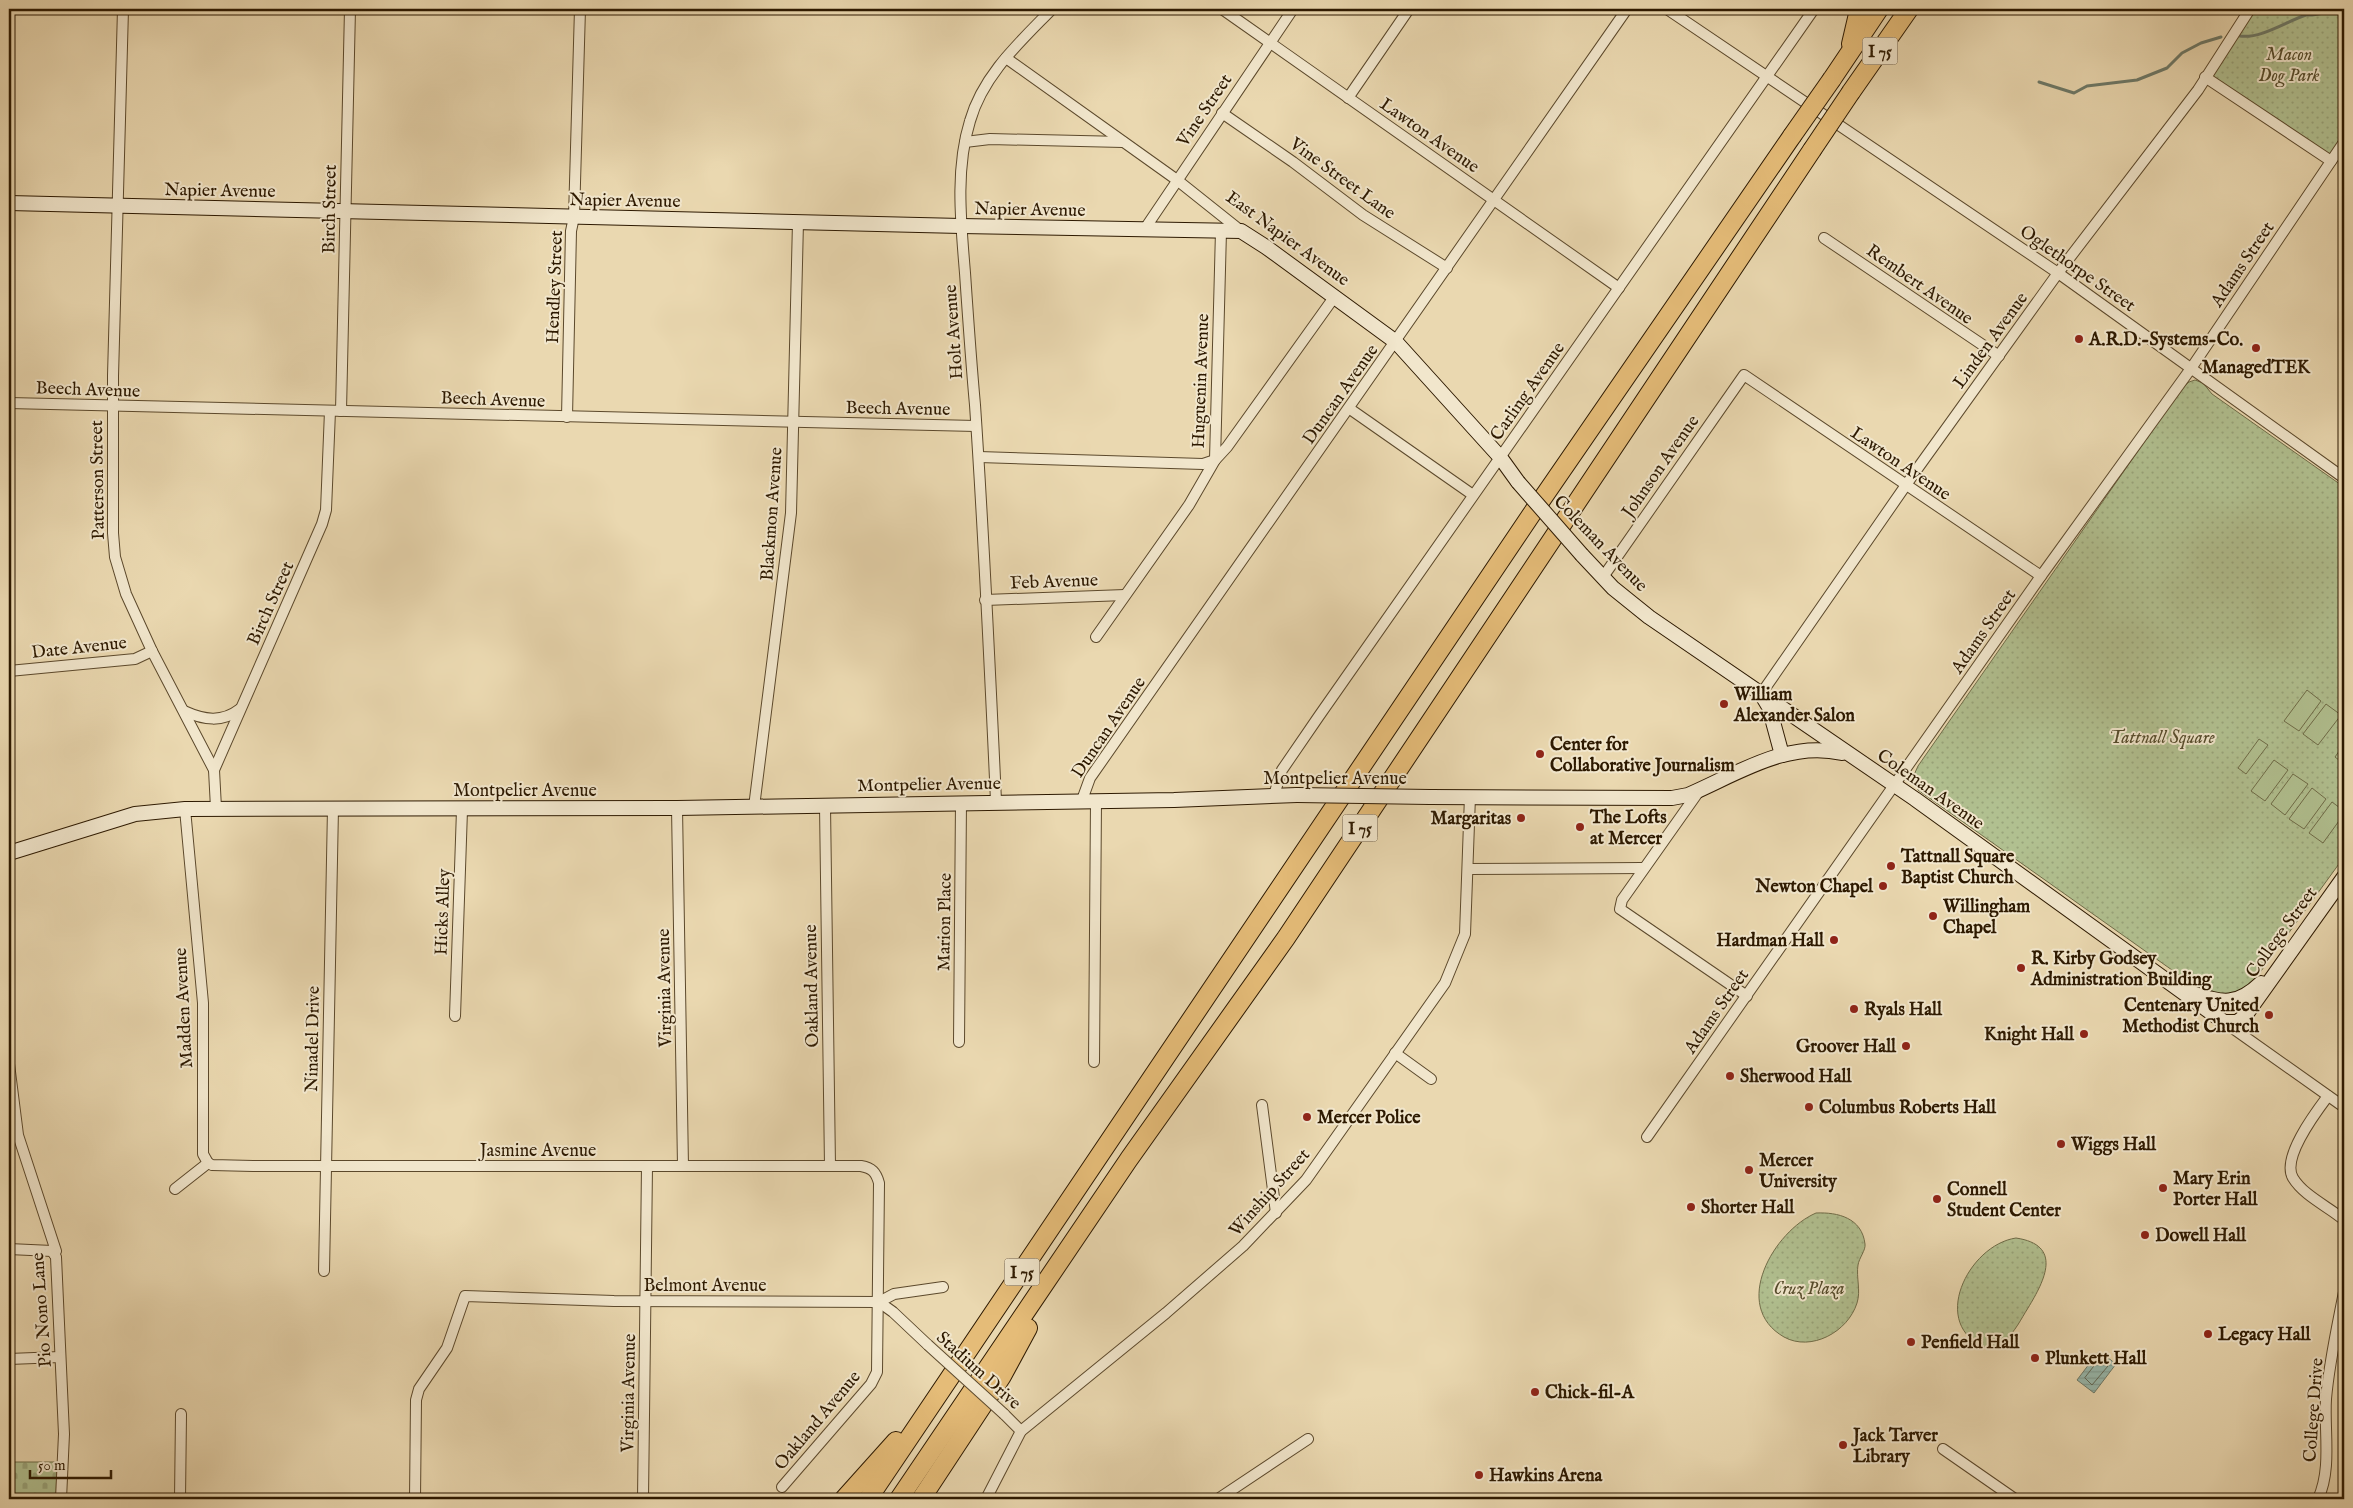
<svg xmlns="http://www.w3.org/2000/svg" width="2353" height="1508" font-family="'IM FELL English',serif">
  <style>
    .grass { fill: url(#grass-dots); stroke: #6f6c48 }
    .cemetery { fill: url(#cemetery-stones); stroke: #6f6c48 }
    .pitch { fill: #b1c090; stroke: #6f6c48 }
    .water { fill: url(#water-rules); stroke: #6d7968 }
    .lines { fill: none; stroke-linecap: round; stroke-linejoin: round }
    .shore { stroke: #626956; stroke-width: 1 }
    .stream { stroke: #6d7968; stroke-width: 3 }
    .street-casing { stroke: #5c492c; stroke-width: 12 }
    .secondary-casing { stroke: #2d1900; stroke-width: 16 }
    .highway-casing { stroke: #2d1900; stroke-width: 20 }
    .street { stroke: #f1e6cc; stroke-width: 10 }
    .secondary { stroke: #f1e6cc; stroke-width: 14 }
    .highway { stroke: #e5bc78; stroke-width: 18 }
    .street-bridge-casing { stroke: #5c492c; stroke-width: 12; stroke-linecap: butt }
    .secondary-bridge-casing { stroke: #2d1900; stroke-width: 16; stroke-linecap: butt }
    .highway-bridge-casing { stroke: #2d1900; stroke-width: 20; stroke-linecap: butt }
    .street-bridge { stroke: #f1e6cc; stroke-width: 10 }
    .secondary-bridge { stroke: #f1e6cc; stroke-width: 14 }
    .highway-bridge { stroke: #e5bc78; stroke-width: 18 }
    .poi-dot { fill: #8f2418; stroke: #f1e6cc; stroke-width: 2 }
    .labels { text-anchor: middle; stroke-width: 4; stroke-linejoin: round; paint-order: stroke }
    .shield { fill: #f1e6cc; stroke: #68563d; stroke-width: 1 }
    .shield-label { font-size: 16px; font-weight: bold; fill: #2d1900 }
    .park-label { font-size: 18px; font-style: italic; fill: #554b2b; stroke: #f1e6cc }
    .street-label { font-size: 18px; fill: #2d1900; stroke: #f1e6cc }
    .poi-label { font-size: 18px; font-weight: bold; fill: #2d1900; stroke: #f1e6cc; text-anchor: start }
  </style>
  <defs>
    <pattern id="grass-dots" width="8" height="8" patternUnits="userSpaceOnUse" patternTransform="scale(1.25)"><rect width="8" height="8" fill="#b1c090"/><path d="M2 2h.1M6 6h.1" fill="none" stroke="#99a47a" stroke-width="1.8" stroke-linecap="round"/></pattern>
    <pattern id="cemetery-stones" width="16" height="16" patternUnits="userSpaceOnUse" patternTransform="scale(1.25)"><rect width="16" height="16" fill="#b1c090"/><path d="M2 7V4a2 2 0 0 1 4 0v3zM10 15v-3a2 2 0 0 1 4 0v3z" fill="#99a47a"/></pattern>
    <pattern id="water-rules" width="6" height="5" patternUnits="userSpaceOnUse" patternTransform="scale(1.25)"><rect width="6" height="5" fill="#98b9ad"/><path d="M0 2.5h6" fill="none" stroke="#839e93"/></pattern>
  </defs>
  <rect width="100%" height="100%" fill="#ead8b0"/>
  <filter id="stains"><feTurbulence type="fractalNoise" baseFrequency=".004" numOctaves="4"/><feColorMatrix values="0 0 0 0 .2 0 0 0 0 .09 0 0 0 0 .02 0 0 0 .5 -.17"/></filter>
  <radialGradient id="worn" r=".72"><stop offset=".6" stop-color="#630" stop-opacity="0"/><stop offset="1" stop-color="#630" stop-opacity=".3"/></radialGradient>
  <g class="grass">
    <path d="M 2252,9 L 2344,9 L 2344,142 L 2332,161 L 2207,77 Z"/>
    <path d="M 2195,380 L 2203,383 L 2212,394 L 2344,487 L 2344,857 L 2253,982 L 2231,996 L 2203,992 L 1918,790 L 1913,777 L 1918,766 L 2182,388 L 2189,382 Z"/>
    <path d="M 1816,1213 C 1838,1212 1862,1218 1865,1244 C 1866,1250 1859,1258 1858,1265 C 1856,1277 1861,1291 1857,1303 C 1848,1332 1811,1352 1784,1337 C 1730,1306 1774,1231 1816,1213 Z"/>
    <path d="M 2016,1238 C 2063,1245 2045,1280 2028,1308 C 2021,1319 2015,1332 2005,1340 C 2000,1344 1994,1346 1987,1348 C 1928,1326 1968,1245 2016,1238 Z"/>
  </g>
  <path class="cemetery" d="M 9,1462 L 57,1462 L 56,1499 L 9,1499 Z"/>
  <g class="pitch">
    <path d="M 2307,690 L 2321,701 L 2299,731 L 2284,721 Z"/>
    <path d="M 2326,704 L 2341,715 L 2318,745 L 2303,734 Z"/>
    <path d="M 2259,739 L 2268,745 L 2246,774 L 2238,768 Z"/>
    <path d="M 2344,744 L 2344,764 L 2335,757 Z"/>
    <path d="M 2274,760 L 2288,770 L 2265,801 L 2251,791 Z"/>
    <path d="M 2293,774 L 2308,784 L 2285,815 L 2271,804 Z"/>
    <path d="M 2312,788 L 2326,799 L 2304,829 L 2289,819 Z"/>
    <path d="M 2332,802 L 2344,811 L 2344,814 L 2323,843 L 2309,833 Z"/>
  </g>
  <path class="water" d="M 2099,1351 L 2116,1364 L 2094,1393 L 2077,1380 Z"/>
  <g class="lines">
    <path class="shore" d="M 2099,1360 L 2102,1360 L 2108,1366 L 2092,1385 L 2085,1378 Z"/>
    <g class="stream">
      <path d="M 2240,36 C 2261,39 2287,21 2306,15 C 2319,16 2331,10 2344,9"/>
      <path d="M 2039,82 L 2074,93 L 2087,86 L 2137,80 L 2167,68 L 2182,53 L 2201,43 L 2221,37"/>
    </g>
    <defs>
      <g id="street">
        <path d="M 123,9 L 113,376 L 113,533 L 115,557 L 126,594 L 152,651 L 214,770 L 216,808"/>
        <path d="M 1222,9 L 1619,288"/>
        <path d="M 1667,9 L 2058,273 L 2344,478"/>
        <path d="M 1006,58 L 1177,180 L 1241,231"/>
        <path d="M 2205,77 L 2331,161"/>
        <path d="M 1348,98 L 1409,9"/>
        <path d="M 1222,113 L 1293,162 L 1363,215 L 1447,268"/>
        <path d="M 965,142 L 990,139 L 1123,142"/>
        <path d="M 1144,230 L 1293,9"/>
        <path d="M 1824,238 L 1999,356"/>
        <path d="M 9,403 L 976,426"/>
        <path d="M 1350,409 L 1473,495"/>
        <path d="M 341,411 L 350,9"/>
        <path d="M 567,417 L 571,231 L 574,217 L 580,9"/>
        <path d="M 979,457 L 1203,464 L 1215,460 L 1227,447 L 1335,296"/>
        <path d="M 1603,577 L 1744,375 L 2041,576"/>
        <path d="M 985,600 L 1125,595"/>
        <path d="M 1096,637 L 1189,505 L 1215,460 L 1221,231"/>
        <path d="M 9,671 L 135,659 L 152,651"/>
        <path d="M 1761,694 L 1915,472 L 2058,273 L 2198,90 L 2250,9"/>
        <path d="M 184,711 C 204,720 222,723 240,709"/>
        <path d="M 214,770 L 322,524 L 326,510 L 330,411"/>
        <path d="M 1699,791 L 1622,900 L 1620,909 L 1747,996"/>
        <path d="M 1274,795 L 1282,770 L 1319,716 L 1814,9"/>
        <path d="M 1082,800 L 1090,778 L 1627,9"/>
        <path d="M 996,801 C 990,669 984,537 975,405 C 971,361 968,317 965,273 C 961,223 955,169 970,121 C 983,75 1020,42 1052,9"/>
        <path d="M 825,806 L 830,1166"/>
        <path d="M 754,807 L 791,513 L 798,222"/>
        <path d="M 677,808 L 683,1166"/>
        <path d="M 185,809 L 203,1003 L 203,1154 L 208,1163"/>
        <path d="M 1468,869 L 1643,868"/>
        <path d="M 455,1016 L 462,810"/>
        <path d="M 2224,1022 L 2344,1107"/>
        <path d="M 959,1042 L 961,802"/>
        <path d="M 1395,1053 L 1431,1079"/>
        <path d="M 1094,1062 L 1096,801"/>
        <path d="M 9,1064 L 18,1135 L 56,1251 L 54,1254 L 56,1257 L 64,1434 L 61,1499"/>
        <path d="M 2328,1096 C 2316,1112 2281,1158 2293,1178 C 2304,1196 2329,1207 2344,1220"/>
        <path d="M 1262,1105 L 1276,1213"/>
        <path d="M 1647,1137 L 2041,576 L 2192,367 L 2344,142"/>
        <path d="M 208,1163 L 212,1165 L 253,1166 L 861,1166 C 872,1168 876,1172 879,1183 L 877,1372 L 871,1384 L 782,1487"/>
        <path d="M 175,1189 L 208,1163"/>
        <path d="M 9,1249 L 52,1251 L 54,1254"/>
        <path d="M 324,1271 L 333,808"/>
        <path d="M 879,1302 L 893,1312 L 928,1345"/>
        <path d="M 9,1359 L 60,1357"/>
        <path d="M 1004,1414 L 1021,1431"/>
        <path d="M 1943,1449 L 2015,1499"/>
        <path d="M 180,1499 L 181,1414"/>
        <path d="M 415,1499 L 416,1400 L 419,1389 L 447,1348 L 465,1296 L 614,1301 L 879,1302 L 894,1294 L 943,1287"/>
        <path d="M 643,1499 L 647,1166"/>
        <path d="M 986,1499 L 1021,1431 L 1166,1313 L 1243,1246 L 1306,1180 L 1445,983 L 1465,934 L 1470,796"/>
        <path d="M 1218,1499 L 1308,1439"/>
        <path d="M 2318,1499 C 2332,1469 2324,1431 2326,1399 C 2329,1363 2337,1328 2344,1292"/>
      </g>
      <g id="secondary">
        <path d="M 9,203 L 961,226 L 1241,231 L 1266,247 L 1396,342 L 1500,457 L 1518,482"/>
        <path d="M 1582,555 L 1613,588 L 1649,617 L 1915,799 L 2224,1022 L 2237,1022 L 2245,1016 L 2344,877"/>
        <path d="M 1763,697 L 1769,707 L 1782,755"/>
        <path d="M 1430,797 L 1672,798 L 1688,795 C 1737,774 1787,740 1842,753"/>
        <path d="M 9,853 L 135,814 L 185,809 L 677,808 L 1174,800 L 1297,795"/>
        <path d="M 2189,992 C 2221,1002 2235,1008 2261,983"/>
      </g>
      <g id="highway">
        <path d="M 1851,44 L 1858,14 L 1862,9"/>
        <path d="M 1832,79 L 1879,9"/>
        <path d="M 1851,92 L 1909,9"/>
        <path d="M 844,1499 L 896,1441"/>
        <path d="M 868,1499 L 1531,515 L 1792,136"/>
        <path d="M 899,1499 L 1129,1159 L 1286,938 L 1812,150"/>
        <path d="M 921,1499 L 1002,1376 L 1028,1328"/>
      </g>
    </defs>
    <use href="#street" class="street-casing"/>
    <use href="#secondary" class="secondary-casing"/>
    <use href="#highway" class="highway-casing"/>
    <use href="#street" class="street"/>
    <use href="#secondary" class="secondary"/>
    <use href="#highway" class="highway"/>
    <defs>
      <path id="street-bridge" d="M 928,1345 L 1004,1414"/>
      <g id="secondary-bridge">
        <path d="M 1518,482 L 1582,555"/>
        <path d="M 1297,795 L 1430,797"/>
      </g>
      <g id="highway-bridge">
        <path d="M 1792,136 L 1832,79"/>
        <path d="M 1812,150 L 1851,92"/>
      </g>
    </defs>
    <use href="#street-bridge" class="street-bridge-casing"/>
    <use href="#secondary-bridge" class="secondary-bridge-casing"/>
    <use href="#highway-bridge" class="highway-bridge-casing"/>
    <use href="#street-bridge" class="street-bridge"/>
    <use href="#secondary-bridge" class="secondary-bridge"/>
    <use href="#highway-bridge" class="highway-bridge"/>
  </g>
  <g class="poi-dot">
    <circle cx="2079" cy="339" r="5"/>
    <circle cx="2256" cy="348" r="5"/>
    <circle cx="1724" cy="704" r="5"/>
    <circle cx="1540" cy="754" r="5"/>
    <circle cx="1521" cy="818" r="5"/>
    <circle cx="1580" cy="827" r="5"/>
    <circle cx="1891" cy="866" r="5"/>
    <circle cx="1883" cy="886" r="5"/>
    <circle cx="1933" cy="916" r="5"/>
    <circle cx="1834" cy="940" r="5"/>
    <circle cx="2021" cy="968" r="5"/>
    <circle cx="1854" cy="1009" r="5"/>
    <circle cx="2269" cy="1015" r="5"/>
    <circle cx="2084" cy="1034" r="5"/>
    <circle cx="1906" cy="1046" r="5"/>
    <circle cx="1730" cy="1076" r="5"/>
    <circle cx="1809" cy="1107" r="5"/>
    <circle cx="1307" cy="1117" r="5"/>
    <circle cx="2061" cy="1144" r="5"/>
    <circle cx="1749" cy="1170" r="5"/>
    <circle cx="2163" cy="1188" r="5"/>
    <circle cx="1937" cy="1199" r="5"/>
    <circle cx="1691" cy="1207" r="5"/>
    <circle cx="2145" cy="1235" r="5"/>
    <circle cx="2208" cy="1334" r="5"/>
    <circle cx="1911" cy="1342" r="5"/>
    <circle cx="2035" cy="1358" r="5"/>
    <circle cx="1535" cy="1392" r="5"/>
    <circle cx="1843" cy="1445" r="5"/>
    <circle cx="1479" cy="1475" r="5"/>
  </g>
  <g class="labels">
    <g class="shield">
      <rect x="1862.5" y="37.5" width="35" height="27" rx="4"/>
      <rect x="1342.5" y="814.5" width="35" height="27" rx="4"/>
      <rect x="1004.5" y="1258.5" width="35" height="27" rx="4"/>
    </g>
    <g class="shield-label">
      <text x="1880" y="57">I 75</text>
      <text x="1360" y="834">I 75</text>
      <text x="1022" y="1278">I 75</text>
    </g>
    <g class="park-label">
      <text x="2289" y="60">Macon<tspan x="2289" dy="21">Dog Park</tspan></text>
      <text x="2162" y="743">Tattnall Square</text>
      <text x="1809" y="1294">Cruz Plaza</text>
    </g>
    <g class="street-label">
      <text transform="translate(1204 110) rotate(-56)" y="6">Vine Street</text>
      <text transform="translate(1430 135) rotate(35)" y="6">Lawton Avenue</text>
      <text transform="translate(1343 178) rotate(36)" y="6">Vine Street Lane</text>
      <text transform="translate(220 190) rotate(1)" y="6">Napier Avenue</text>
      <text transform="translate(625 200) rotate(1)" y="6">Napier Avenue</text>
      <text transform="translate(329 209) rotate(-89)" y="6">Birch Street</text>
      <text transform="translate(1030 209) rotate(1)" y="6">Napier Avenue</text>
      <text transform="translate(1288 238) rotate(36)" y="6">East Napier Avenue</text>
      <text transform="translate(2242 264) rotate(-56)" y="6">Adams Street</text>
      <text transform="translate(2078 268) rotate(35)" y="6">Oglethorpe Street</text>
      <text transform="translate(1920 284) rotate(35)" y="6">Rembert Avenue</text>
      <text transform="translate(554 287) rotate(-88)" y="6">Hendley Street</text>
      <text transform="translate(953 332) rotate(-94)" y="6">Holt Avenue</text>
      <text transform="translate(1990 340) rotate(-54)" y="6">Linden Avenue</text>
      <text transform="translate(1200 381) rotate(-88)" y="6">Huguenin Avenue</text>
      <text transform="translate(88 389) rotate(2)" y="6">Beech Avenue</text>
      <text transform="translate(1527 391) rotate(-55)" y="6">Carling Avenue</text>
      <text transform="translate(1340 394) rotate(-55)" y="6">Duncan Avenue</text>
      <text transform="translate(493 399) rotate(2)" y="6">Beech Avenue</text>
      <text transform="translate(898 408) rotate(1)" y="6">Beech Avenue</text>
      <text transform="translate(1901 463) rotate(34)" y="6">Lawton Avenue</text>
      <text transform="translate(1660 466) rotate(-55)" y="6">Johnson Avenue</text>
      <text transform="translate(97 480) rotate(-91)" y="6">Patterson Street</text>
      <text transform="translate(771 514) rotate(-86)" y="6">Blackmon Avenue</text>
      <text transform="translate(1601 543) rotate(46)" y="6">Coleman Avenue</text>
      <text transform="translate(1054 581) rotate(-2)" y="6">Feb Avenue</text>
      <text transform="translate(270 603) rotate(-66)" y="6">Birch Street</text>
      <text transform="translate(1983 631) rotate(-55)" y="6">Adams Street</text>
      <text transform="translate(79 647) rotate(-6)" y="6">Date Avenue</text>
      <text transform="translate(1108 727) rotate(-56)" y="6">Duncan Avenue</text>
      <text x="1335" y="784">Montpelier Avenue</text>
      <text transform="translate(929 784) rotate(-1)" y="6">Montpelier Avenue</text>
      <text transform="translate(1931 789) rotate(35)" y="6">Coleman Avenue</text>
      <text x="525" y="796">Montpelier Avenue</text>
      <text transform="translate(442 912) rotate(-88)" y="6">Hicks Alley</text>
      <text transform="translate(944 922) rotate(-89)" y="6">Marion Place</text>
      <text transform="translate(2281 932) rotate(-54)" y="6">College Street</text>
      <text transform="translate(811 986) rotate(-91)" y="6">Oakland Avenue</text>
      <text transform="translate(664 988) rotate(-91)" y="6">Virginia Avenue</text>
      <text transform="translate(183 1008) rotate(-93)" y="6">Madden Avenue</text>
      <text transform="translate(1716 1011) rotate(-55)" y="6">Adams Street</text>
      <text transform="translate(312 1039) rotate(-89)" y="6">Ninadel Drive</text>
      <text x="538" y="1156">Jasmine Avenue</text>
      <text transform="translate(1269 1192) rotate(-48)" y="6">Winship Street</text>
      <text x="705" y="1291">Belmont Avenue</text>
      <text transform="translate(41 1310) rotate(-94)" y="6">Pio Nono Lane</text>
      <text transform="translate(979 1370) rotate(42)" y="6">Stadium Drive</text>
      <text transform="translate(628 1393) rotate(-89)" y="6">Virginia Avenue</text>
      <text transform="translate(2313 1410) rotate(-86)" y="6">College Drive</text>
      <text transform="translate(817 1420) rotate(-50)" y="6">Oakland Avenue</text>
    </g>
    <g class="poi-label">
      <text x="2089" y="345">A.R.D.-Systems-Co.</text>
      <text x="2256" y="373" text-anchor="middle">ManagedTEK</text>
      <text x="1734" y="700">William<tspan x="1734" dy="21">Alexander Salon</tspan></text>
      <text x="1550" y="750">Center for<tspan x="1550" dy="21">Collaborative Journalism</tspan></text>
      <text x="1590" y="823">The Lofts<tspan x="1590" dy="21">at Mercer</tspan></text>
      <text x="1511" y="824" text-anchor="end">Margaritas</text>
      <text x="1901" y="862">Tattnall Square<tspan x="1901" dy="21">Baptist Church</tspan></text>
      <text x="1873" y="892" text-anchor="end">Newton Chapel</text>
      <text x="1943" y="912">Willingham<tspan x="1943" dy="21">Chapel</tspan></text>
      <text x="1824" y="946" text-anchor="end">Hardman Hall</text>
      <text x="2031" y="964">R. Kirby Godsey<tspan x="2031" dy="21">Administration Building</tspan></text>
      <text x="2259" y="1011" text-anchor="end">Centenary United<tspan x="2259" dy="21">Methodist Church</tspan></text>
      <text x="1864" y="1015">Ryals Hall</text>
      <text x="2074" y="1040" text-anchor="end">Knight Hall</text>
      <text x="1896" y="1052" text-anchor="end">Groover Hall</text>
      <text x="1740" y="1082">Sherwood Hall</text>
      <text x="1819" y="1113">Columbus Roberts Hall</text>
      <text x="1317" y="1123">Mercer Police</text>
      <text x="2071" y="1150">Wiggs Hall</text>
      <text x="1759" y="1166">Mercer<tspan x="1759" dy="21">University</tspan></text>
      <text x="2173" y="1184">Mary Erin<tspan x="2173" dy="21">Porter Hall</tspan></text>
      <text x="1947" y="1195">Connell<tspan x="1947" dy="21">Student Center</tspan></text>
      <text x="1701" y="1213">Shorter Hall</text>
      <text x="2155" y="1241">Dowell Hall</text>
      <text x="2218" y="1340">Legacy Hall</text>
      <text x="1921" y="1348">Penfield Hall</text>
      <text x="2045" y="1364">Plunkett Hall</text>
      <text x="1545" y="1398">Chick-fil-A</text>
      <text x="1853" y="1441">Jack Tarver<tspan x="1853" dy="21">Library</tspan></text>
      <text x="1489" y="1481">Hawkins Arena</text>
    </g>
  </g>
  <rect width="2353" height="1508" fill="none" stroke="#ead8b0" stroke-width="30"/>
  <rect x="10" y="10" width="2333" height="1488" fill="none" stroke="#2d1900" stroke-width="2.5"/>
  <rect x="15" y="15" width="2323" height="1478" fill="none" stroke="#2d1900"/>
  <path d="M30 1470v8h81v-8" fill="none" stroke="#2d1900" stroke-width="2.5"/>
  <text x="38" y="1470" font-size="15" fill="#2d1900" stroke="#f1e6cc" stroke-width="4" paint-order="stroke">50 m</text>
  <rect width="100%" height="100%" filter="url(#stains)"/>
  <rect width="100%" height="100%" fill="url(#worn)"/>
</svg>
